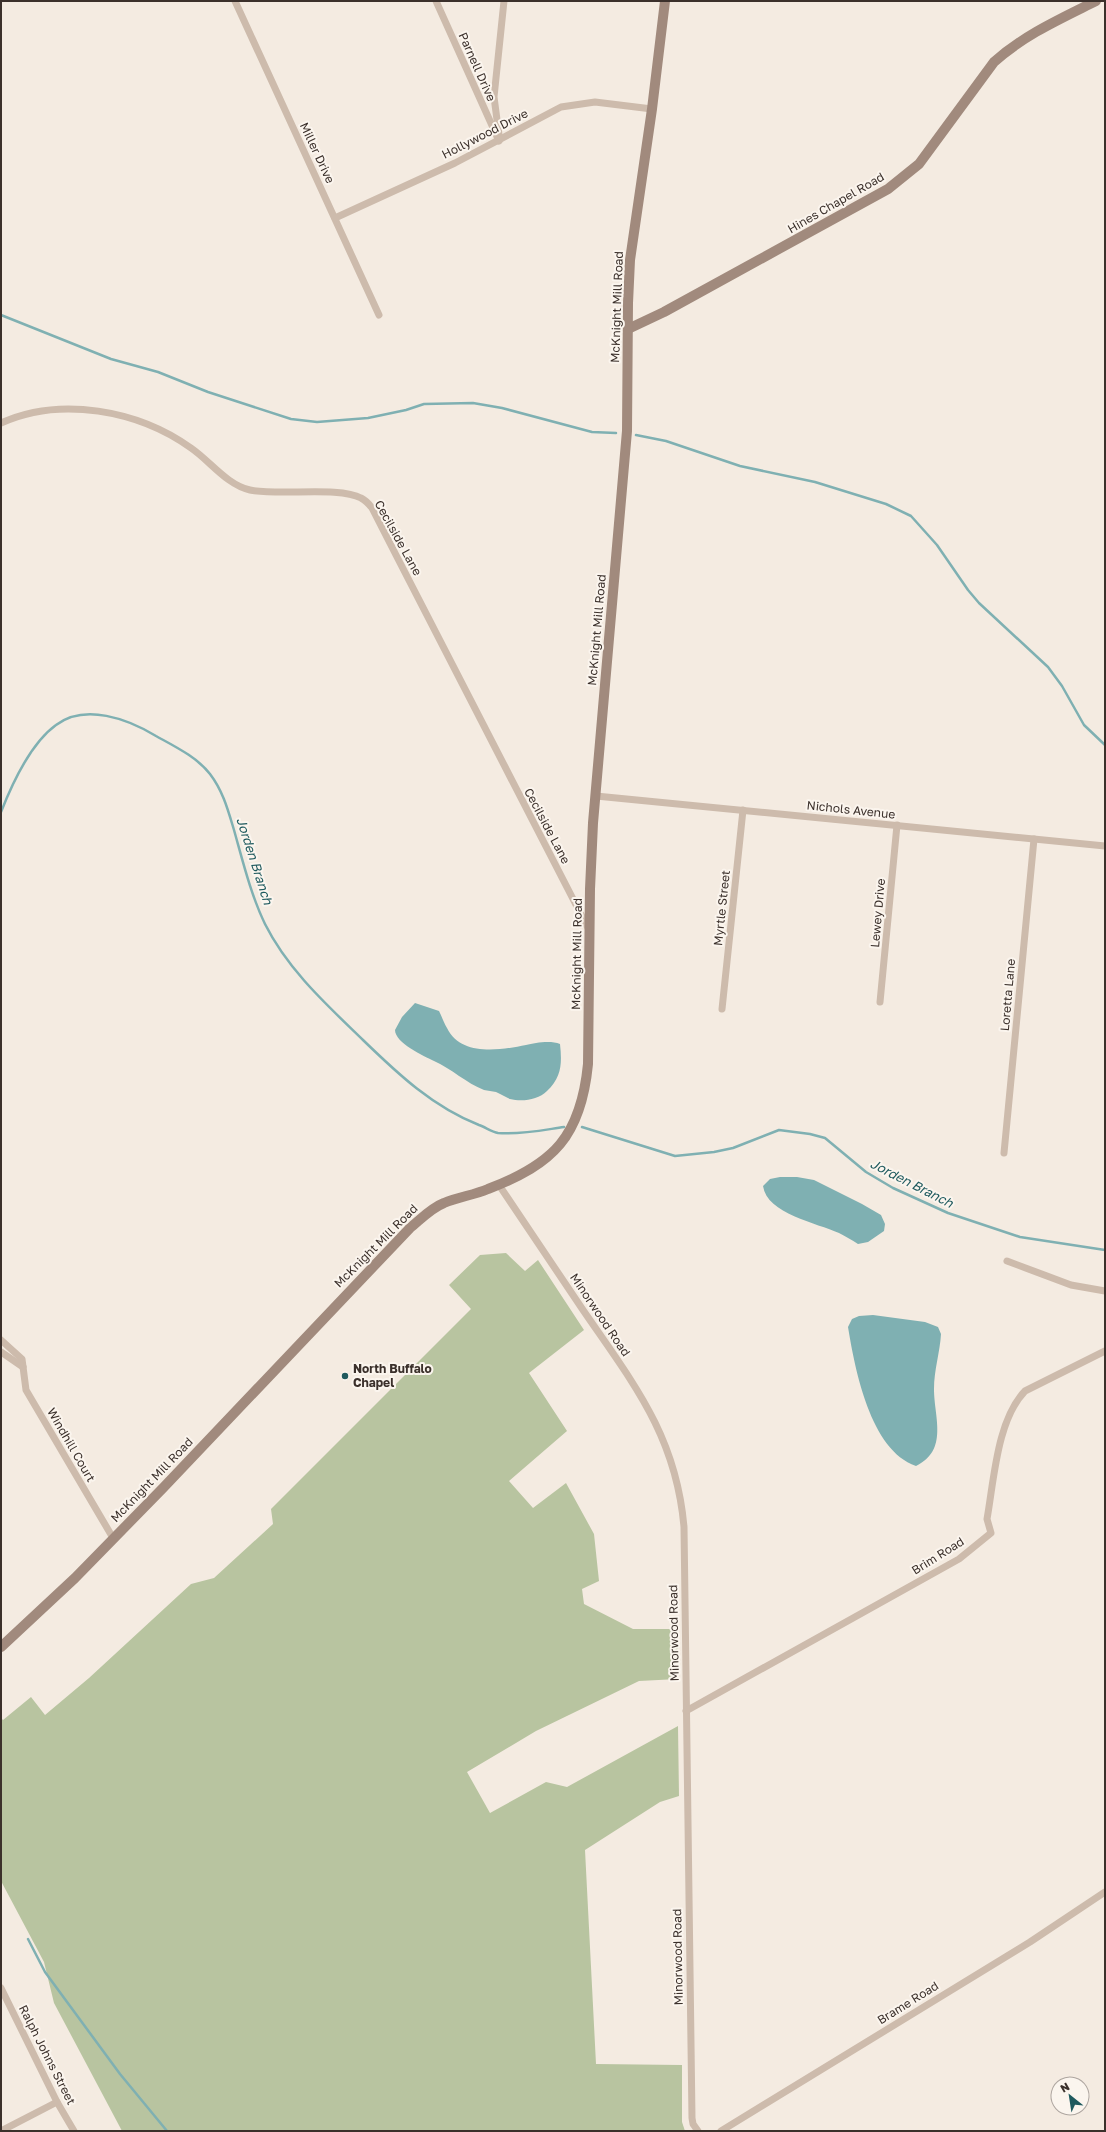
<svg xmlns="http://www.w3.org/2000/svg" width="1106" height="2132" font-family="'Golos Text',sans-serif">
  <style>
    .green { fill: #b8c4a0 }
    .water { fill: #7fb0b2 }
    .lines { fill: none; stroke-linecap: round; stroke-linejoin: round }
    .stream { stroke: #7fb0b2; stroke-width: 2.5 }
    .street { stroke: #cdbbac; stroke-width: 7 }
    .secondary { stroke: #a18a7d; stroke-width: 10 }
    .poi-dot { fill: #1f5a5e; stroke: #fbf5ee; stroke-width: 1.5 }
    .labels { text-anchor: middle; stroke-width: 4; stroke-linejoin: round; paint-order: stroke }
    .street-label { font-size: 12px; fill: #3b302b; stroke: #fbf5ee }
    .poi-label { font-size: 12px; font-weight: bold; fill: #3b302b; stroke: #fbf5ee; text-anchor: start }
    .water-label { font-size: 13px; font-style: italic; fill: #1f5a5e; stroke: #fbf5ee }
  </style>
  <rect width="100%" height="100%" fill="#f4ebe1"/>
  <path class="green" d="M 506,1253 L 525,1271 L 538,1260 L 584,1330 L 529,1373 L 567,1431 L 509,1481 L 533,1508 L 566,1483 L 594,1534 L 599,1581 L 582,1589 L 584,1604 L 633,1629 L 677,1629 L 678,1679 L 639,1681 L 536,1731 L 467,1772 L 490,1813 L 546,1782 L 567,1787 L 678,1726 L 679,1796 L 660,1802 L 585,1850 L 596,2064 L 682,2065 L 682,2122 L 685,2131 L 122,2131 L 54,2003 L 44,1962 L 1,1881 L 1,1718 L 3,1720 L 31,1697 L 45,1715 L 89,1678 L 191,1584 L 214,1578 L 273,1524 L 271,1509 L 471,1309 L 449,1285 L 480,1255 Z"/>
  <g class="water">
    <path d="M 415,1003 L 439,1011 C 442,1017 444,1023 447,1028 C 461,1057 501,1050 526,1045 C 535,1043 550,1040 560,1044 C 562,1063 562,1077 547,1091 C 538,1100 522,1102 510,1099 C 505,1097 501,1094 496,1092 C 492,1091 488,1091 484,1090 C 466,1083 452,1069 434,1061 C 424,1056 395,1043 395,1030 L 402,1017 Z"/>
    <path d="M 780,1177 L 797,1177 L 814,1180 L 862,1204 L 881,1215 L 885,1224 L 884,1231 L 868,1242 L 858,1244 C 852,1240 845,1236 839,1233 C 817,1223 767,1214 763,1186 L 770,1179 Z"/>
    <path d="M 873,1315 L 925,1322 L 938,1327 L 941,1334 C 940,1352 934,1370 934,1389 C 934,1417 949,1450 916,1466 C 870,1450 855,1369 848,1327 L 852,1319 L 859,1316 Z"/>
  </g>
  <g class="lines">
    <g class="stream">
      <path d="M 1,315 L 111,359 L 158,372 L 208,392 L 291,419 L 317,422 L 368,418 L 406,410 L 424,404 L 473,403 L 502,408 L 592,432 L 616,433"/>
      <path d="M 636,435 L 666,441 L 740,466 L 815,482 L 886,504 L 911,516 L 937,545 L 968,590 L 979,603 L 1048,667 L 1062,686 L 1084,725 L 1105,745"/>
      <path d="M 1,812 C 12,784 31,743 56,725 C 85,703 128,719 156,736 C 174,746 197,757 210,774 C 223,791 228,810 234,830 C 243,862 251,895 265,924 C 288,970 327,1005 363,1040 C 398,1074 433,1107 479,1125 C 485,1127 492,1132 498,1133 C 519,1135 543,1130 564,1127"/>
      <path d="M 582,1127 L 675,1156 L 714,1152 L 733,1148 L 779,1130 L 810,1134 L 825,1138 L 866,1172 L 893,1188 L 948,1213 L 1020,1237 L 1105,1250"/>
      <path d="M 28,1939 L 45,1972 L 120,2074 L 167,2131"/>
    </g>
    <g class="street">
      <path d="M 235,1 L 379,315"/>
      <path d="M 436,1 L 499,141"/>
      <path d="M 499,135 L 494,97 L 504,1"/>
      <path d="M 335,218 L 455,163 L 561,107 L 595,102 L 652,109"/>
      <path d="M 1,423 C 60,396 138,410 191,448 C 210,461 227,485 250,490 C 279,496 339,486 361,498 C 365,500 369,504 372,508 L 396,555 L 589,930"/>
      <path d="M 596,796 L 1105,846"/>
      <path d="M 880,1002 L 897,825"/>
      <path d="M 722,1009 L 743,810"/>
      <path d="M 1004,1153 L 1034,839"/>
      <path d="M 499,1185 C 527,1227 555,1269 583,1310 C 633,1383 676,1435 684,1527 L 692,2118 L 693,2124 L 698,2131"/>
      <path d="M 1007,1261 L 1071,1285 L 1105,1291"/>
      <path d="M 1,1340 L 22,1359 L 26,1390 L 113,1538"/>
      <path d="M 1,1352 L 23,1367"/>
      <path d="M 686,1711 L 959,1559 L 991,1533 L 987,1519 C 994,1480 997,1420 1025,1391 L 1105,1351"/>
      <path d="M 1,1988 L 57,2102 L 74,2131"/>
      <path d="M 1,2131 L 57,2102"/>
      <path d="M 721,2131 L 1030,1942 L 1105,1892"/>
    </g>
    <g class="secondary">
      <path d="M 628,329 L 664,312 L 888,189 L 919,164 L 994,62 C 1024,35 1060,19 1096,1"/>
      <path d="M 1,1647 L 75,1578 L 163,1488 L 410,1228 C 421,1219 431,1208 444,1203 C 458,1197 474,1195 488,1189 C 554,1164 581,1136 588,1064 L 590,889 L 593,823 L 627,431 L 628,303 L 630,260 L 652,109 L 665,1"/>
    </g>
  </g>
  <circle class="poi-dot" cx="345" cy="1376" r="4"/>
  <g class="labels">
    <g class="street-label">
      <text transform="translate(477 67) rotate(66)" y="4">Parnell Drive</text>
      <text transform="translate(485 134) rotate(-27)" y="4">Hollywood Drive</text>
      <text transform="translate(317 153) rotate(65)" y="4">Miller Drive</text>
      <text transform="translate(836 203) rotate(-30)" y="4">Hines Chapel Road</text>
      <text transform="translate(617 307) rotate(-88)" y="4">McKnight Mill Road</text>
      <text transform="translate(398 538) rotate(61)" y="4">Cecilside Lane</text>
      <text transform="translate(597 630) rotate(-85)" y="4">McKnight Mill Road</text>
      <text transform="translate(851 810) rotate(6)" y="4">Nichols Avenue</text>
      <text transform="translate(547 826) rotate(62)" y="4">Cecilside Lane</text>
      <text transform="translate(722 908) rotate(-84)" y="4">Myrtle Street</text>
      <text transform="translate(878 913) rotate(-85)" y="4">Lewey Drive</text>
      <text transform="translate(577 954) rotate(-89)" y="4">McKnight Mill Road</text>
      <text transform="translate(1008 995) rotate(-85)" y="4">Loretta Lane</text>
      <text transform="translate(376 1246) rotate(-45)" y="4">McKnight Mill Road</text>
      <text transform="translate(600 1315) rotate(56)" y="4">Minorwood Road</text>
      <text transform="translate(71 1445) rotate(60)" y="4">Windhill Court</text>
      <text transform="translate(152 1480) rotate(-46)" y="4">McKnight Mill Road</text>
      <text transform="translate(938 1556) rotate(-32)" y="4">Brim Road</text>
      <text transform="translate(674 1633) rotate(-91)" y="4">Minorwood Road</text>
      <text transform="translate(678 1957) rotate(-91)" y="4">Minorwood Road</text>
      <text transform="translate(908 2003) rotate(-32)" y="4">Brame Road</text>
      <text transform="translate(47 2055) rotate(63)" y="4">Ralph Johns Street</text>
    </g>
    <g class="poi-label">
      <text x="353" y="1373">North Buffalo<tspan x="353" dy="14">Chapel</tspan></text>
    </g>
    <g class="water-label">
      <text transform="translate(255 861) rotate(72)" y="5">Jorden Branch</text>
      <text transform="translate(912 1183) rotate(27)" y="5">Jorden Branch</text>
    </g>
  </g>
  <rect width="1106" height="2132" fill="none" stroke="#3b302b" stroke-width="4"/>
  <g transform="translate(1070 2096) rotate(330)"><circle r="19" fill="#fbf5ee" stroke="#aea6a0"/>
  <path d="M0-3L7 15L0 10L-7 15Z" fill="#1f5a5e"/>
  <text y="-6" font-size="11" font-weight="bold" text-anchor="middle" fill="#3b302b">N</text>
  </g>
</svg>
